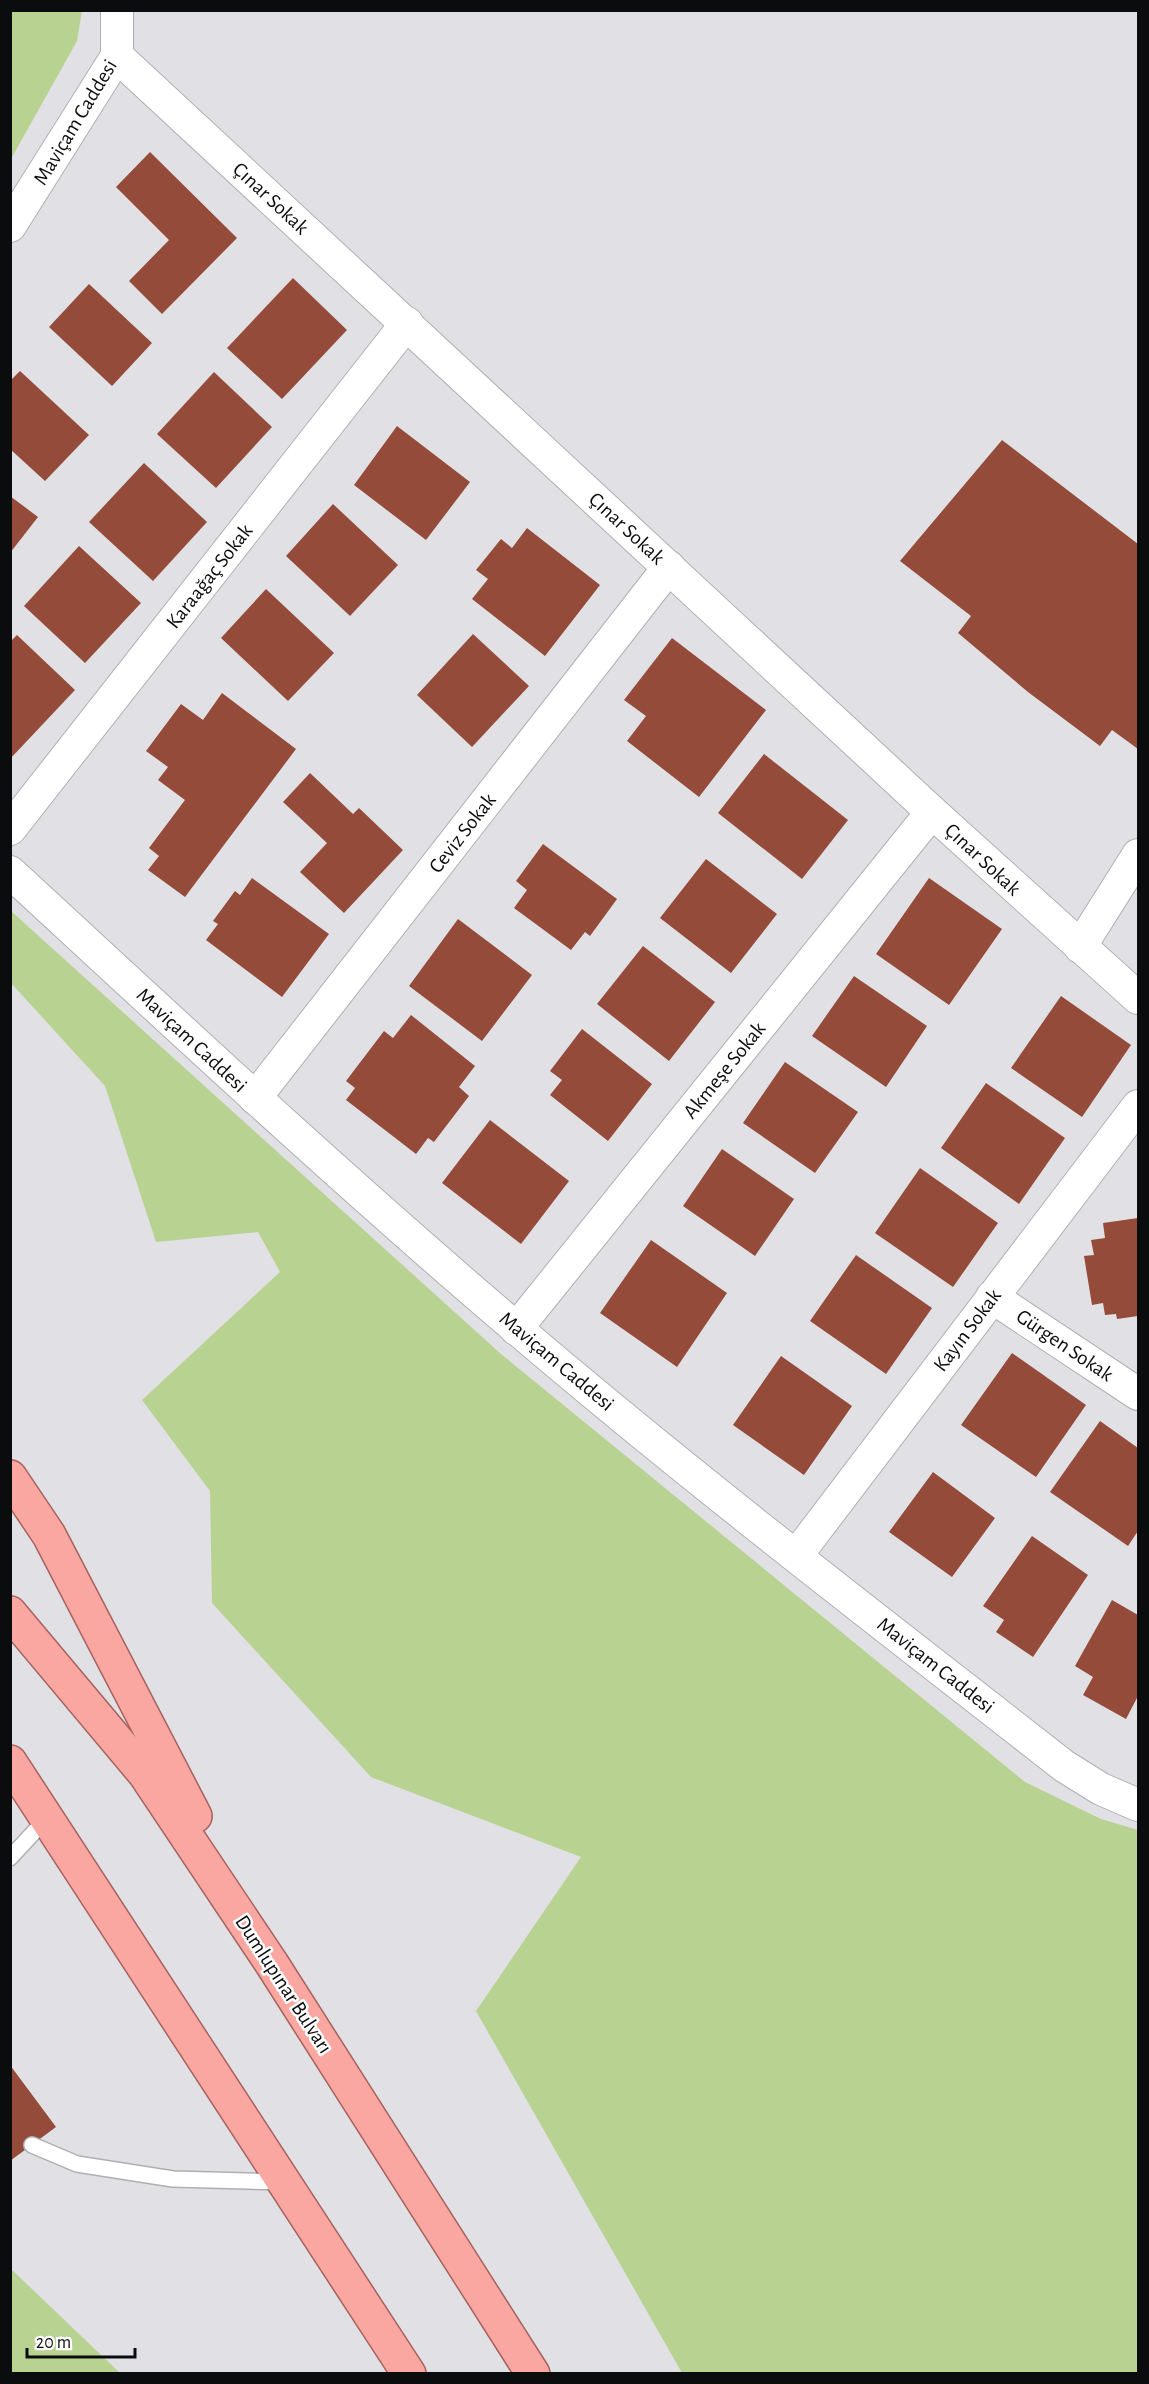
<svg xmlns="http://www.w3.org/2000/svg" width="1149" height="2384" font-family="'Alegreya Sans',sans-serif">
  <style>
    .green { fill: #b8d292 }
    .building { fill: #944b3a }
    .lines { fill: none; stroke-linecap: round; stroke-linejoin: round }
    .service-casing { stroke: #afafb3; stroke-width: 18 }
    .minor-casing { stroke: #afafb3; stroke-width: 34 }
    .trunk-casing { stroke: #a6625e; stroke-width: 36 }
    .service { stroke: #fff; stroke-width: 15 }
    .minor { stroke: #fff; stroke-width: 32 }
    .trunk { stroke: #faa7a2; stroke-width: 33 }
    .labels { text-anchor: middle; stroke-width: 5; stroke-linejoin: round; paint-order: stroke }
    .street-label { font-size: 21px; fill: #0b0c0d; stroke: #fff }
  </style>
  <rect width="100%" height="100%" fill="#e1e1e5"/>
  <g class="green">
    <path d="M 11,10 L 82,11 L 77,41 L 11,159 Z"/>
    <path d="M 11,911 L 501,1354 L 1025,1782 L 1101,1819 L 1138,1830 L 1138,2373 L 682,2373 L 476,2011 L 581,1857 L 371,1777 L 212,1603 L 210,1491 L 142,1400 L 280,1272 L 258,1232 L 156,1242 L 105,1086 L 11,983 Z"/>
    <path d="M 11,2269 L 120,2373 L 11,2373 Z"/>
  </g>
  <g class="building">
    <path d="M 150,152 L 237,238 L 162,314 L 129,281 L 169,240 L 116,187 Z"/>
    <path d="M 293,278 L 347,330 L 282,399 L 227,348 Z"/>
    <path d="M 89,284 L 152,343 L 112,386 L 49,327 Z"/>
    <path d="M 20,371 L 89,435 L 45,481 L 10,449 L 10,381 Z"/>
    <path d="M 214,372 L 272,427 L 216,488 L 157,434 Z"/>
    <path d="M 397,426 L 470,482 L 426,540 L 354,485 Z"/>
    <path d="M 1002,440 L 1138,544 L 1138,749 L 1112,730 L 1100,746 L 1028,692 L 958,633 L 971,616 L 900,561 Z"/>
    <path d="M 144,463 L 207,522 L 153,581 L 89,522 Z"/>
    <path d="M 10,496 L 38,517 L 10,553 Z"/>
    <path d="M 333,504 L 398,565 L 350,616 L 286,556 Z"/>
    <path d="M 527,528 L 600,585 L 545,656 L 472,599 L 488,579 L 476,570 L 501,539 L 512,548 Z"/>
    <path d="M 79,546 L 141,603 L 85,663 L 24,606 Z"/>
    <path d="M 266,589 L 334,653 L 288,701 L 221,638 Z"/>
    <path d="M 473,634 L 529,686 L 472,747 L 417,695 Z"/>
    <path d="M 17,635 L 75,690 L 10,759 L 10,642 Z"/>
    <path d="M 672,638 L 766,710 L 699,797 L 627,741 L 646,716 L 624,700 Z"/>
    <path d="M 222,693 L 296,749 L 185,897 L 148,870 L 159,856 L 149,848 L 185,800 L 158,780 L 168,767 L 146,751 L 181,704 L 203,720 Z"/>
    <path d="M 764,754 L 848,820 L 802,879 L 718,813 Z"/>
    <path d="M 310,773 L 353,814 L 359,808 L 403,850 L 344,913 L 300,872 L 327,843 L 283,802 Z"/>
    <path d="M 543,844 L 617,899 L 590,936 L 585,932 L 571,950 L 514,908 L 527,890 L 516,881 Z"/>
    <path d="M 706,859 L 777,914 L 731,973 L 660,918 Z"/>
    <path d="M 252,878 L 329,934 L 282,997 L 206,940 L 218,924 L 213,921 L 235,891 L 240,895 Z"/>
    <path d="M 929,878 L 1002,929 L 949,1005 L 876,954 Z"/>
    <path d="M 458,919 L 532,975 L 482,1041 L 409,986 Z"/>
    <path d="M 643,946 L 715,1002 L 669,1061 L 597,1004 Z"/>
    <path d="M 854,976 L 927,1026 L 886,1087 L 812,1036 Z"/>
    <path d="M 1061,996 L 1131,1045 L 1082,1117 L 1011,1068 Z"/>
    <path d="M 411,1015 L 475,1066 L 459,1087 L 469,1096 L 434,1142 L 428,1138 L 416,1154 L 346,1100 L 355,1088 L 346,1081 L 384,1031 L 393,1038 Z"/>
    <path d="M 582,1029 L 652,1084 L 608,1141 L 550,1095 L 562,1080 L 550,1071 Z"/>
    <path d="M 785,1062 L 858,1112 L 815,1173 L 743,1123 Z"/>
    <path d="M 986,1083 L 1065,1138 L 1019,1204 L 941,1148 Z"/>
    <path d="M 490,1120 L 569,1181 L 521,1244 L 442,1183 Z"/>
    <path d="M 722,1149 L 794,1199 L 755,1256 L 683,1206 Z"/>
    <path d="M 920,1168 L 998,1223 L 953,1287 L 875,1233 Z"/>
    <path d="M 1138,1218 L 1138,1316 L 1117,1319 L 1116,1314 L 1105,1315 L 1103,1303 L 1092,1305 L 1084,1256 L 1094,1255 L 1091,1240 L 1105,1238 L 1103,1223 Z"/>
    <path d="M 651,1240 L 727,1293 L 677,1367 L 600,1313 Z"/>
    <path d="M 856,1255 L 932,1308 L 886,1374 L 810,1321 Z"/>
    <path d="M 1012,1353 L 1086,1405 L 1036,1477 L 961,1425 Z"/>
    <path d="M 781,1356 L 852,1406 L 804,1475 L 733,1425 Z"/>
    <path d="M 1100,1421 L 1138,1448 L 1138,1531 L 1128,1546 L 1050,1492 Z"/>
    <path d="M 933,1472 L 995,1518 L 952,1577 L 889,1532 Z"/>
    <path d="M 1032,1536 L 1088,1575 L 1033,1657 L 996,1632 L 1004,1620 L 983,1606 Z"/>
    <path d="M 1112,1600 L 1138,1615 L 1138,1696 L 1126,1719 L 1083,1695 L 1093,1677 L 1075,1666 Z"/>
    <path d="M 10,2065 L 56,2127 L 10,2161 Z"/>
  </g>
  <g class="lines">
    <defs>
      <g id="service">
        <path d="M 10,1858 L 47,1818"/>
        <path d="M 32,2145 L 77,2164 L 173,2179 L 282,2182"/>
      </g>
      <g id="minor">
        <path d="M 117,56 L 932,812 L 1138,998"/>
        <path d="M 10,226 L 117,56 L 117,10"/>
        <path d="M 10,829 L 407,323"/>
        <path d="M 10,872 C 177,1026 343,1181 516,1328 C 694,1480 880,1622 1064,1766 L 1101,1789 L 1138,1805"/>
        <path d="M 1080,947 L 1138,855"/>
        <path d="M 255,1098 L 669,567"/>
        <path d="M 992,1297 L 1138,1394"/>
        <path d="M 516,1329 L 932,812"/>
        <path d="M 796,1556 L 1138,1106"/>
      </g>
      <g id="trunk">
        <path d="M 10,1477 L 49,1535 L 195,1816"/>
        <path d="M 10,1613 L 145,1774 L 272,1964 L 533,2374"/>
        <path d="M 10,1762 L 409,2374"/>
      </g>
    </defs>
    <use href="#service" class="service-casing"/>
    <use href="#minor" class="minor-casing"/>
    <use href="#trunk" class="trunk-casing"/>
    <use href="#service" class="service"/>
    <use href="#minor" class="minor"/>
    <use href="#trunk" class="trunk"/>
  </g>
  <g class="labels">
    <g class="street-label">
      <text transform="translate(75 122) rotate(-59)" y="7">Maviçam Caddesi</text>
      <text transform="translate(271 198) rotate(43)" y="7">Çınar Sokak</text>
      <text transform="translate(627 528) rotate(43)" y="7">Çınar Sokak</text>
      <text transform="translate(209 576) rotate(-52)" y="7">Karaağaç Sokak</text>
      <text transform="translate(462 833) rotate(-52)" y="7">Ceviz Sokak</text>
      <text transform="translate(983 859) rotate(43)" y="7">Çınar Sokak</text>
      <text transform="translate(192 1040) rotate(43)" y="7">Maviçam Caddesi</text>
      <text transform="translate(724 1070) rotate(-51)" y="7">Akmeşe Sokak</text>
      <text transform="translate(967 1330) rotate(-53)" y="7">Kayın Sokak</text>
      <text transform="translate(1065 1345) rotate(34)" y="7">Gürgen Sokak</text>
      <text transform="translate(557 1361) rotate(40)" y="7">Maviçam Caddesi</text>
      <text transform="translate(936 1665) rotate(38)" y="7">Maviçam Caddesi</text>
      <text transform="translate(284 1984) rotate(57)" y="7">Dumlupınar Bulvarı</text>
    </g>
  </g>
  <rect width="1149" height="2384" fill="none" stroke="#0b0c0d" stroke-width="24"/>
  <path d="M27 2348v9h108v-9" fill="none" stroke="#0b0c0d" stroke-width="3"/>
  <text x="36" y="2348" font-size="18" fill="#0b0c0d" stroke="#ffffff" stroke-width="4.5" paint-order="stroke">20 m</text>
</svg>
